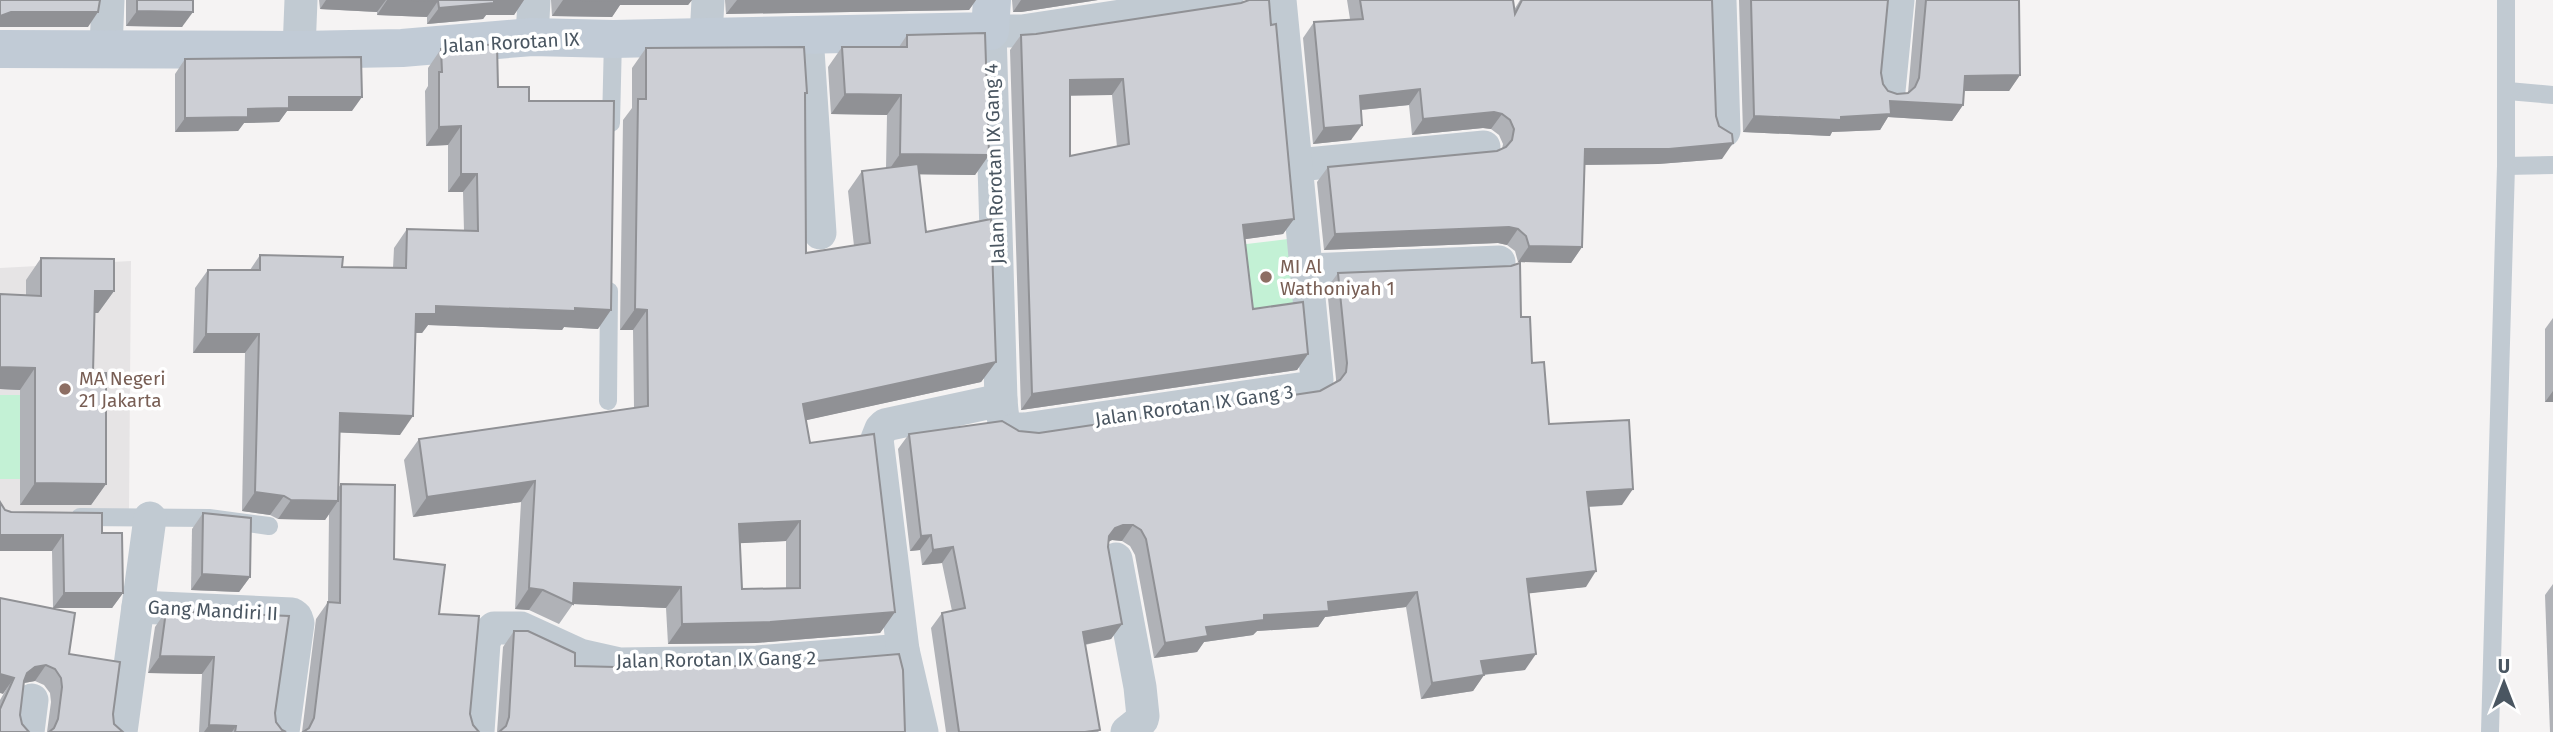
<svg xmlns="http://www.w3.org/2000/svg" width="2553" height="732" font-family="'Fira Sans',sans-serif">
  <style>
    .education { fill: #e6e4e5 }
    .green { fill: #c3f1d5 }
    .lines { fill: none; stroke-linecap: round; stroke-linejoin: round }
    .lane { stroke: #c1cad2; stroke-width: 18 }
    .street { stroke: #c1cad2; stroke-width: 33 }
    .secondary { stroke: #c1cbd6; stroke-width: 38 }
    .wall { fill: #b0b2b7; fill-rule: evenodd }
    .shaded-wall { fill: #909195 }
    .building { fill: #cdcfd5; stroke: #909195; stroke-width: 2; fill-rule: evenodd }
    .education-dot { fill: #8d6e63; stroke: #fff; stroke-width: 2.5 }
    .labels { text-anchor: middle; stroke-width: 7; stroke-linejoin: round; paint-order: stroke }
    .street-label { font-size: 19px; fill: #4a5661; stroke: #fff }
    .education-label { font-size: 19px; fill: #785e54; stroke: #fff; text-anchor: start }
  </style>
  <rect width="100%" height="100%" fill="#f5f3f3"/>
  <path class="education" d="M 131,261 L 129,510 L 0,513 L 0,268 Z"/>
  <g class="green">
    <path d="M 1296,238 L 1305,313 L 1247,320 L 1238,245 Z"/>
    <path d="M 0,395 L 31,395 L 32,479 L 0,479 Z"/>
  </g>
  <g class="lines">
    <g class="lane">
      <path d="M 2508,91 L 2553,95"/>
      <path d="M 611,123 L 613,39"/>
      <path d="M 2506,166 L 2553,165"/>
      <path d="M 608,401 L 609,291"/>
      <path d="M 80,517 L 209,518 L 269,526"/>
      <path d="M 2490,732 L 2506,166 L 2506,0"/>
    </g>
    <g class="street">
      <path d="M 1720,0 L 1724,131"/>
      <path d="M 807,35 L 820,233"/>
      <path d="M 532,37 L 534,0"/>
      <path d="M 706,37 L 708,0"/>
      <path d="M 106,49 L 108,0"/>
      <path d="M 299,50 L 301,0"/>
      <path d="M 1889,91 L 1898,0"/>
      <path d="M 1297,165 L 1484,147"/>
      <path d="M 1308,270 L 1499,262"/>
      <path d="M 1001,400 C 1003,421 1002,430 1025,429 L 1306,388 L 1317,380 L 1280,0"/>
      <path d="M 1116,559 L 1140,687 L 1143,716 L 1142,720 L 1127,732"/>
      <path d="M 138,607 L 292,614 L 296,617 L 298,623 L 283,732"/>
      <path d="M 28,732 L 32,700"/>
      <path d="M 121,732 L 150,518"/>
      <path d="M 478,732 L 484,643 L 487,635 L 494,628 L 521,628 L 580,655 L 620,664 L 757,662 L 903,650"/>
      <path d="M 922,732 L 903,650 L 877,439 L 881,429 L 885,425 L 1001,400 L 990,31 L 1022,31 L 1227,0"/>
    </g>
    <path class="secondary" d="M 0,49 L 299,50 L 402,48 L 532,37 L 613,39 L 990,31 L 992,0"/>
  </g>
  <g class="wall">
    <path d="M 126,0 L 193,0 L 182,27 L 126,26 Z"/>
    <path d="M 319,0 L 524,0 L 514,15 L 486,15 L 483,19 L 427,24 L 427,17 L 377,15 L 377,12 L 320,9 Z"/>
    <path d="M 551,0 L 692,0 L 688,5 L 620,5 L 612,17 L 552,16 Z"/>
    <path d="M 725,0 L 976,0 L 969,10 L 726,14 Z"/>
    <path d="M 1012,0 L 1098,0 L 1021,12 L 1013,12 Z"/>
    <path d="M 1246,0 L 1269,0 L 1271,25 L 1294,219 L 1283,234 L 1245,239 L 1253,309 L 1308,354 L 1297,370 L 1021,410 L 1010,50 L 1021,35 L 1036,34 L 1241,3 L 1246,1 ZM 1070,95 L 1112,95 L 1117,147 L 1070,156 Z"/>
    <path d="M 1347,0 L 1513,0 L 1514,10 L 1520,0 L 1712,0 L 1716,116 L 1722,159 L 1658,164 L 1584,165 L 1582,247 L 1571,263 L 1518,262 L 1515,251 L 1507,245 L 1498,243 L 1324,250 L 1317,182 L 1328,167 L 1497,151 L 1502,149 L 1503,144 L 1499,135 L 1491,129 L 1483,128 L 1412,135 L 1409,105 L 1361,110 L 1351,140 L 1313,144 L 1303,38 L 1314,22 L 1350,19 Z"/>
    <path d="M 1739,0 L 1888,0 L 1881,73 L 1883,84 L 1888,91 L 1897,94 L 1908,93 L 1916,0 L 2019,0 L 2020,75 L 2009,91 L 1964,91 L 1963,105 L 1952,121 L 1888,117 L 1880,130 L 1832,132 L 1830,136 L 1743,132 Z"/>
    <path d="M 907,35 L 989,155 L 975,175 L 919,174 L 926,232 L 996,362 L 981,382 L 806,420 L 810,443 L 895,612 L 880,633 L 756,643 L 668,644 L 666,608 L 573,604 L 559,624 L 529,610 L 515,609 L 521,502 L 413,517 L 404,460 L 419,439 L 634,408 L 633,330 L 620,330 L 623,120 L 632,108 L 632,68 L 646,48 L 807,93 L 805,97 L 806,253 L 854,246 L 848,191 L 862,171 L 886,168 L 887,115 L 831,114 L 828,67 L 842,47 L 899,47 ZM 786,541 L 786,588 L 742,589 L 740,543 Z"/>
    <path d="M 441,49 L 498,87 L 529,101 L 598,329 L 564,327 L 562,330 L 428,325 L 422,333 L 416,333 L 400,435 L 339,432 L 338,488 L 341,484 L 394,559 L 439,614 L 473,725 L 479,732 L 302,732 L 316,619 L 328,602 L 329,514 L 325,520 L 278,519 L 270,515 L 242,511 L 245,353 L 193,353 L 195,288 L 208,270 L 250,270 L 260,255 L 342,267 L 393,268 L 394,248 L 407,229 L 464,231 L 463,192 L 448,192 L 448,145 L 426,146 L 425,91 L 428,86 L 428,68 Z"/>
    <path d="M 185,59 L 352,111 L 287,111 L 279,122 L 244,123 L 238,131 L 175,132 L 175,74 Z"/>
    <path d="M 41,258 L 114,291 L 98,313 L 95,313 L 93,373 L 106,484 L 91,505 L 20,505 L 20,390 L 0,389 L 0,294 L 26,295 L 26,280 Z"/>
    <path d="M 1338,273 L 1521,317 L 1549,424 L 1622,505 L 1589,507 L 1586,587 L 1528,593 L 1525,670 L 1484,675 L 1473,691 L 1421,699 L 1406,607 L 1325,617 L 1318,627 L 1257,631 L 1253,635 L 1204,642 L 1197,652 L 1154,658 L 1135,555 L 1130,546 L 1122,541 L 1112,540 L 1108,542 L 1108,547 L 1122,624 L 1111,639 L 1085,645 L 1100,730 L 1098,732 L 946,732 L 931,628 L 942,613 L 952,611 L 942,563 L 922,565 L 920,550 L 910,551 L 898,449 L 909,434 L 1019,431 L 1039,433 L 1320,391 L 1336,382 L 1336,379 L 1327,288 Z"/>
    <path d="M 2553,318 L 2553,402 L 2545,402 L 2545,329 Z"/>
    <path d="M 5,510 L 102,533 L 123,593 L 112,608 L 54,608 L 69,654 L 113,714 L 114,724 L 123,732 L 47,732 L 51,702 L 50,693 L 44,685 L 35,681 L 24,683 L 0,732 L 0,700 L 53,608 L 52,551 L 0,551 Z"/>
    <path d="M 203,513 L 250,577 L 239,592 L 191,590 L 192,529 Z"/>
    <path d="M 2553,584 L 2553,732 L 2550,732 L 2545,595 Z"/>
    <path d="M 166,611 L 275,713 L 276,722 L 282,730 L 286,732 L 199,732 L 202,674 L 148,673 L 155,627 Z"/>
    <path d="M 514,631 L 575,666 L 905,732 L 497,732 L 503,647 Z"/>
  </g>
  <g class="shaded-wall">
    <path d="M 326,0 L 386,0 L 377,12 L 320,9 Z"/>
    <path d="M 387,0 L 412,0 L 438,1 L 427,17 L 377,15 Z"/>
    <path d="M 494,0 L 524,0 L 514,15 L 486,15 L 483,19 L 427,24 L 439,8 Z"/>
    <path d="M 563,0 L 692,0 L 688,5 L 620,5 L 612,17 L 552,16 Z"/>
    <path d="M 737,0 L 976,0 L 969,10 L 726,14 Z"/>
    <path d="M 1021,0 L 1098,0 L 1021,12 L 1013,12 Z"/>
    <path d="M 137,11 L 193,12 L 182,27 L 126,26 Z"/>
    <path d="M 11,12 L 98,12 L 88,27 L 0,27 L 0,16 Z"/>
    <path d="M 2020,75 L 2009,91 L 1954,91 L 1965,76 Z"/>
    <path d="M 1123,79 L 1112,95 L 1059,96 L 1070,80 Z"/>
    <path d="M 1420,89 L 1409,105 L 1349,111 L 1360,96 Z"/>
    <path d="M 845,94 L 901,95 L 887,115 L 831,114 Z"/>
    <path d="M 289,97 L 362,97 L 352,111 L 287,111 L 279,122 L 244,123 L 238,131 L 175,132 L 185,118 L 248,109 Z"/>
    <path d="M 1890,101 L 1963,105 L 1952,121 L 1888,117 L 1880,130 L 1832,132 L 1830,136 L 1743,132 L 1754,116 L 1841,117 Z"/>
    <path d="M 1494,112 L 1502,114 L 1491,129 L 1483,128 L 1412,135 L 1423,119 Z"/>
    <path d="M 1362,125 L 1351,140 L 1313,144 L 1324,128 Z"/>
    <path d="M 461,126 L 448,145 L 426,146 L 439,127 Z"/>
    <path d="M 1733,143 L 1722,159 L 1658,164 L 1574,165 L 1585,149 Z"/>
    <path d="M 900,154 L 989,155 L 975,175 L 886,174 Z"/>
    <path d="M 461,174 L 477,174 L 463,192 L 448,192 Z"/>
    <path d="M 1294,219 L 1283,234 L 1232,241 L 1243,225 Z"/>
    <path d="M 1509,227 L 1518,229 L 1507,245 L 1498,243 L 1324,250 L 1335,234 Z"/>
    <path d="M 1529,246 L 1582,247 L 1571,263 L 1518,262 Z"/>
    <path d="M 95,291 L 114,291 L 98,313 L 80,313 Z"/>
    <path d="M 436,306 L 575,308 L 611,310 L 598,329 L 564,327 L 562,330 L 428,325 L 422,333 L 403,333 L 416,314 Z"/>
    <path d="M 635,309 L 647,310 L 633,330 L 620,330 Z"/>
    <path d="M 206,334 L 259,334 L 245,353 L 193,353 Z"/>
    <path d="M 1308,354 L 1297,370 L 1021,410 L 1032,394 Z"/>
    <path d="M 996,362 L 981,382 L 789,424 L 803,404 Z"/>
    <path d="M 0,367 L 35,368 L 20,390 L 0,389 Z"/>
    <path d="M 2553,391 L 2553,402 L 2545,402 Z"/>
    <path d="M 340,413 L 413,416 L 400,435 L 326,432 Z"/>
    <path d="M 535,481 L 521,502 L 413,517 L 427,497 Z"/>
    <path d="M 35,483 L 106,484 L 91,505 L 20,505 Z"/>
    <path d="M 1633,489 L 1622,505 L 1576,507 L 1587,492 Z"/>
    <path d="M 255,492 L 284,496 L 270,515 L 242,511 Z"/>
    <path d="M 291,500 L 338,501 L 325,520 L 278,519 Z"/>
    <path d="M 800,521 L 786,541 L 725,544 L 739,524 Z"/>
    <path d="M 1123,525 L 1133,525 L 1122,541 L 1112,540 L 1104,544 L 1115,528 Z"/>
    <path d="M 0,535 L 63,535 L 52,551 L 0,551 Z"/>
    <path d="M 931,535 L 920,550 L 910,551 L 921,536 Z"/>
    <path d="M 953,547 L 942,563 L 922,565 L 933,550 Z"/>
    <path d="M 1596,571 L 1586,587 L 1516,595 L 1527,579 Z"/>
    <path d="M 202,574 L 250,577 L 239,592 L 191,590 Z"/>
    <path d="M 574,583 L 681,587 L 666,608 L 573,604 Z"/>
    <path d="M 529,588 L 543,590 L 529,610 L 515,609 Z"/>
    <path d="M 1417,592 L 1406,607 L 1325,617 L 1318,627 L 1257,631 L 1253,635 L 1204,642 L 1197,652 L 1154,658 L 1165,643 L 1206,627 L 1328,602 Z"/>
    <path d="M 64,593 L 123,593 L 112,608 L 53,608 Z"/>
    <path d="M 895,612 L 880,633 L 756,643 L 668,644 L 682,624 Z"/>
    <path d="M 1122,624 L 1111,639 L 1072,647 L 1083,632 Z"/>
    <path d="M 1536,654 L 1525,670 L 1470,676 L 1481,661 Z"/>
    <path d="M 160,656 L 214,657 L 202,674 L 148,673 Z"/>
    <path d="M 46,665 L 35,681 L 24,683 L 27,673 L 35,667 Z"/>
    <path d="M 0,674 L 14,678 L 3,694 L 0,693 Z"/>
    <path d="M 1484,675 L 1473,691 L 1421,699 L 1432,683 Z"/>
    <path d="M 209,725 L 236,726 L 232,732 L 204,732 Z"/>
  </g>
  <g class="building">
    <path d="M 0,0 L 100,0 L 98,12 L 11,12 L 0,16 Z"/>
    <path d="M 137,0 L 193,0 L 193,12 L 137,11 Z"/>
    <path d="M 412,0 L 494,0 L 494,3 L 439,8 L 438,1 Z"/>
    <path d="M 581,0 L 623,0 L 623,1 Z"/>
    <path d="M 1249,0 L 1269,0 L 1271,25 L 1276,24 L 1294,219 L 1243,225 L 1253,309 L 1303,302 L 1308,354 L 1032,394 L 1021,35 L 1036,34 L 1241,3 ZM 1123,79 L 1129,144 L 1070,156 L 1070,80 Z"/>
    <path d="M 1360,0 L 1513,0 L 1515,14 L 1522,0 L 1712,0 L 1716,116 L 1719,126 L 1732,134 L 1733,143 L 1669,149 L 1585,149 L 1582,247 L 1529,246 L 1526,236 L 1518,229 L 1509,227 L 1335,234 L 1328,167 L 1497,151 L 1506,147 L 1512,140 L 1514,129 L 1510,120 L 1502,114 L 1494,112 L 1423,119 L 1420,89 L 1360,96 L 1362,125 L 1324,128 L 1314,22 L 1363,19 Z"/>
    <path d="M 1751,0 L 1888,0 L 1881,73 L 1883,84 L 1888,91 L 1897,94 L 1908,93 L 1915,87 L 1919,78 L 1926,0 L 2019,0 L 2020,75 L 1965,76 L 1963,105 L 1890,101 L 1891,114 L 1841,117 L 1841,120 L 1754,116 Z"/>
    <path d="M 985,33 L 989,155 L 900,154 L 901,95 L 845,94 L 842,47 L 907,47 L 907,35 Z"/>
    <path d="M 497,44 L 498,87 L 529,87 L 529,101 L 614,101 L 611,310 L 575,308 L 575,311 L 436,306 L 436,314 L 416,314 L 413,416 L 340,413 L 338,501 L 291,500 L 284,496 L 255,492 L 259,334 L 206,334 L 208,270 L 260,270 L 260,255 L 343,257 L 342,267 L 406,268 L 407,229 L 478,231 L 477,174 L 461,174 L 461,126 L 439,127 L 439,72 L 442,72 L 441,49 Z"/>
    <path d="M 804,47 L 807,93 L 805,93 L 806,253 L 870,243 L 862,171 L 918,164 L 926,232 L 991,219 L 996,362 L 803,404 L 810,443 L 874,434 L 895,612 L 770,622 L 682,624 L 681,587 L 574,583 L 573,604 L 543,590 L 529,588 L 535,481 L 427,497 L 419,439 L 648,406 L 647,310 L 635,309 L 638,99 L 646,99 L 646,48 ZM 800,521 L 800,588 L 742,589 L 739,524 Z"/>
    <path d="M 361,57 L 362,97 L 289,97 L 289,108 L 248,109 L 248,117 L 185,118 L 185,59 Z"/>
    <path d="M 41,258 L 114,259 L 114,291 L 95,291 L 93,373 L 106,373 L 106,484 L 35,483 L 35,368 L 0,367 L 0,294 L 41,296 Z"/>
    <path d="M 1520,263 L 1521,317 L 1530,317 L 1532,363 L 1544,362 L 1549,424 L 1629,420 L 1633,489 L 1587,492 L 1596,571 L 1527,579 L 1536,654 L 1481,661 L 1484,675 L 1432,683 L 1417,592 L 1328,602 L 1329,611 L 1264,615 L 1264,620 L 1206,627 L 1208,636 L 1165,643 L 1146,539 L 1141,530 L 1133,525 L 1123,525 L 1115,528 L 1109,536 L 1108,547 L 1122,624 L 1083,632 L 1100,730 L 1085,732 L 959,732 L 942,613 L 965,608 L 953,547 L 933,550 L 931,535 L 921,536 L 909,434 L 1002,421 L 1019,431 L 1039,433 L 1320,391 L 1340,380 L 1346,372 L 1347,363 L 1338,273 L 1511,266 Z"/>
    <path d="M 341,484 L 395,485 L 394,559 L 445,565 L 439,614 L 479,616 L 470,714 L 473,725 L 479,732 L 303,732 L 309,728 L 314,718 L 328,602 L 340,603 Z"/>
    <path d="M 0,502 L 5,510 L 11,512 L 102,513 L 102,533 L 122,533 L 123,593 L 64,593 L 63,535 L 0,535 Z"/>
    <path d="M 203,513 L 251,518 L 250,577 L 202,574 Z"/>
    <path d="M 0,598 L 75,613 L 69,654 L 120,662 L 113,714 L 114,724 L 123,732 L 49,732 L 54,728 L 58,719 L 62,687 L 61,678 L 55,669 L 46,665 L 35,667 L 27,673 L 24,681 L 20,715 L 22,724 L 29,732 L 0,732 L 0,709 L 14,678 L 0,674 Z"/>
    <path d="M 166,611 L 289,616 L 275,713 L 276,722 L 282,730 L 286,732 L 235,732 L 236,726 L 209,725 L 214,657 L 160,656 Z"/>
    <path d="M 514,631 L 528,631 L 575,653 L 575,666 L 656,668 L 769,665 L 899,654 L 903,670 L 905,732 L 499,732 L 506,726 L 509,717 Z"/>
  </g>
  <g class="education-dot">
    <circle cx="1266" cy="277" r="7"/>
    <circle cx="65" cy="389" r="7"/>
  </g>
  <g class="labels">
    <g class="street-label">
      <text transform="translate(511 42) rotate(-3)" y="7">Jalan Rorotan IX</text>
      <text transform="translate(994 164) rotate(-92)" y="7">Jalan Rorotan IX Gang 4</text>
      <text transform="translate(1194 405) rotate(-8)" y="7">Jalan Rorotan IX Gang 3</text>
      <text transform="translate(213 610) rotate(3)" y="7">Gang Mandiri II</text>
      <text transform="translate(716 659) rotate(-1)" y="7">Jalan Rorotan IX Gang 2</text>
    </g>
    <g class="education-label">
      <text x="1280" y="273">MI Al<tspan x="1280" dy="22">Wathoniyah 1</tspan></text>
      <text x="79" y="385">MA Negeri<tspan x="79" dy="22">21 Jakarta</tspan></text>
    </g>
  </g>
  <g transform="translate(2504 683)" stroke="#ffffff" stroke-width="5" paint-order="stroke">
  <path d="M0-5L12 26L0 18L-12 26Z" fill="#4a5661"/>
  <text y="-10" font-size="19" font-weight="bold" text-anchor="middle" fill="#4a5661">U</text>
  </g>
</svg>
